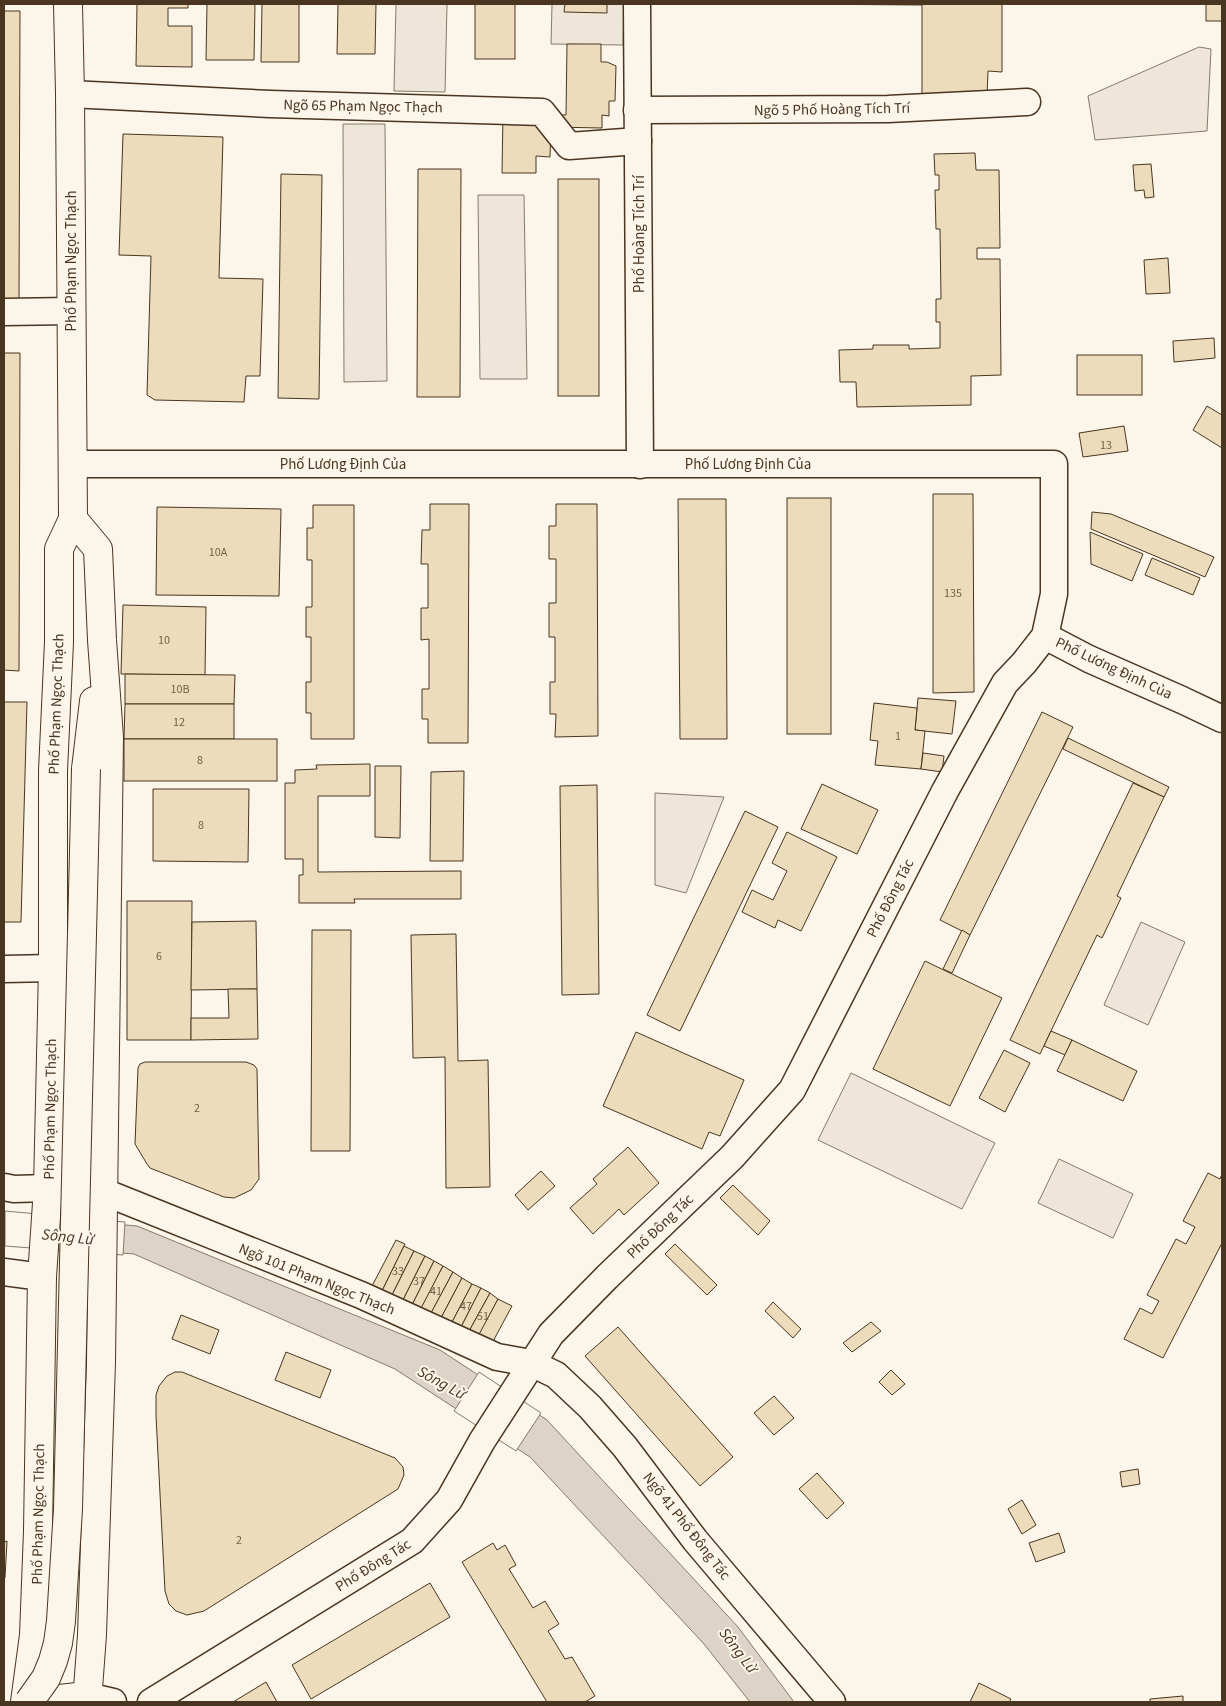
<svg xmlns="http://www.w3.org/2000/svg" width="1226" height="1706" font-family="'Source Sans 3',sans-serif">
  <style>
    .green { fill: #ede6d9; stroke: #887966 }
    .water { fill: #dcd4c6; stroke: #887966 }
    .pier { fill: #fbf6e9; stroke: #887966 }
    .building { fill: #ecdcbc; stroke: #4a3520 }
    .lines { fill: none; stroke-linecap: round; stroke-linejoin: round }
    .minor-casing { stroke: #4a3520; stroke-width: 29 }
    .major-casing { stroke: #4a3520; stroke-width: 30 }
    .minor { stroke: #fbf6e9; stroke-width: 26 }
    .major { stroke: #fbf6e9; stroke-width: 28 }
    .major-bridge-casing { stroke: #4a3520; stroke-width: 30; stroke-linecap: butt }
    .major-bridge { stroke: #fbf6e9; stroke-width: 28 }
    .labels { text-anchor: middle; stroke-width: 4; stroke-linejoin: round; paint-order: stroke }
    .number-label { font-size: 12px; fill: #725f47 }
    .street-label { font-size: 15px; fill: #4a3520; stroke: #fbf6e9 }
    .water-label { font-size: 16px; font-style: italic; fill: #4a3520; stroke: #fbf6e9 }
  </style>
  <rect width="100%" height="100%" fill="#fbf6e9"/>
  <g class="green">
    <path d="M 396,4 L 447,4 L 445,92 L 394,91 Z"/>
    <path d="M 552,4 L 624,4 L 623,45 L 551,44 Z"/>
    <path d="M 1199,47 L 1211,49 L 1207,131 L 1095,140 L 1088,96 Z"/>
    <path d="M 343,124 L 385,124 L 387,381 L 344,382 Z"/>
    <path d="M 478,195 L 524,195 L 527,379 L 480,379 Z"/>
    <path d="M 655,793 L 724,797 L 686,893 L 655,885 Z"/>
    <path d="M 1141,922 L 1185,942 L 1148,1025 L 1104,1005 Z"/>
    <path d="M 851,1073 L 995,1143 L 962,1209 L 818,1140 Z"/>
    <path d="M 1059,1159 L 1133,1194 L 1113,1238 L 1038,1203 Z"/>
  </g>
  <path class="water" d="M 4,1214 L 137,1226 L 440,1350 L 547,1420 L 738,1627 L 794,1702 L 750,1702 L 704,1644 L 530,1457 L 395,1369 L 134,1254 L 4,1243 Z"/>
  <g class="pier">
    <path d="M 5,1211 L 125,1222 L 123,1255 L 5,1246 Z"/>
    <path d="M 479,1372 L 541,1413 L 516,1451 L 454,1411 Z"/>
  </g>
  <g class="building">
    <path d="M 137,4 L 188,4 L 188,8 L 168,8 L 168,26 L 192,26 L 192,67 L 136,66 Z"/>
    <path d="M 207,4 L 255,4 L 254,60 L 206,60 Z"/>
    <path d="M 262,4 L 299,4 L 299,62 L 261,62 Z"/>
    <path d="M 338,4 L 376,4 L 375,54 L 337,54 Z"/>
    <rect x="475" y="4" width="40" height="55"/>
    <path d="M 565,4 L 607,4 L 607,13 L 564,12 Z"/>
    <path d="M 788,4 L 1002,4 L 1002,72 L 988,71 L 987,97 L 922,97 L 922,5 Z"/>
    <rect x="1206" y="4" width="16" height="17"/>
    <path d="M 4,11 L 20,11 L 19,299 L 4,299 Z"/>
    <path d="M 567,44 L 601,44 L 601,62 L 607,62 L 616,66 L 615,101 L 609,101 L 609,116 L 602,115 L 602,128 L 551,127 L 550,157 L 536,156 L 536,173 L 502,173 L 503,114 L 566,115 Z"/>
    <path d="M 123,134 L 223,137 L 219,278 L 263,279 L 260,376 L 246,376 L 244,402 L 155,400 L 147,395 L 151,256 L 119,255 Z"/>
    <path d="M 975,153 L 976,170 L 999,170 L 1000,248 L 977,248 L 977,259 L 1000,259 L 1001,375 L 971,376 L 971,405 L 857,407 L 856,382 L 840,382 L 839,350 L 873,349 L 873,345 L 909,345 L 909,349 L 940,348 L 940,322 L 936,322 L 936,299 L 941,299 L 940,229 L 936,229 L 935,190 L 939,190 L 939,175 L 935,175 L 934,154 Z"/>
    <path d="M 1151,164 L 1154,197 L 1145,198 L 1144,190 L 1135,191 L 1133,165 Z"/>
    <path d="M 418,169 L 461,169 L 460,397 L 417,397 Z"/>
    <path d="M 281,174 L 322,175 L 319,399 L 278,398 Z"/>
    <rect x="558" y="179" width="41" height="217"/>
    <path d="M 1168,258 L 1170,293 L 1146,294 L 1144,260 Z"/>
    <path d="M 1214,338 L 1215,358 L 1174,362 L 1173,341 Z"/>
    <path d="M 4,353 L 20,353 L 19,671 L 4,670 Z"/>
    <rect x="1077" y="355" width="65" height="40"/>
    <path d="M 1207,406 L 1222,415 L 1222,448 L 1193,430 Z"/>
    <path d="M 1124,426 L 1128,451 L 1083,457 L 1079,433 Z"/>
    <path d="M 933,494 L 973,494 L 974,692 L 933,693 Z"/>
    <rect x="787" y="498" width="44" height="236"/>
    <path d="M 678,499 L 726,499 L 727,739 L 680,739 Z"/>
    <path d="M 430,504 L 469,504 L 468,743 L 428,743 L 428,719 L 422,719 L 422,689 L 429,689 L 429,639 L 421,640 L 421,608 L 428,608 L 428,564 L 421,564 L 422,530 L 430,530 Z"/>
    <path d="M 556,504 L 597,504 L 598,736 L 555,737 L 556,714 L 550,714 L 550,682 L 555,682 L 555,637 L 549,637 L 549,603 L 556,603 L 556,559 L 549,559 L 549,526 L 556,526 Z"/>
    <path d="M 313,505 L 354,505 L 354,739 L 311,739 L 311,713 L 306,713 L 306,682 L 311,682 L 311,637 L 306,637 L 306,607 L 312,607 L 312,560 L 307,560 L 307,528 L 313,528 Z"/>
    <path d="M 157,507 L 281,509 L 279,596 L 156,595 Z"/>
    <path d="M 1092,512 L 1111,514 L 1214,557 L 1205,577 L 1091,529 Z"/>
    <path d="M 1090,532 L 1143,554 L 1132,581 L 1091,564 Z"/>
    <path d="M 1152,558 L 1200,578 L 1193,595 L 1145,575 Z"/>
    <path d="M 123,605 L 206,607 L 205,675 L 121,674 Z"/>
    <path d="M 125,674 L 235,675 L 234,704 L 125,704 Z"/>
    <path d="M 918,698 L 956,701 L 952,734 L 915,730 Z"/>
    <path d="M 4,702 L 27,702 L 21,922 L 4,922 Z"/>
    <path d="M 874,703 L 917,708 L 915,730 L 925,731 L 921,769 L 875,765 L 878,741 L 870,740 Z"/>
    <path d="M 125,704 L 234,704 L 234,739 L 124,739 Z"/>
    <path d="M 1042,712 L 1073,727 L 970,935 L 940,920 Z"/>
    <path d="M 1068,738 L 1169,787 L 1164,797 L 1063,749 Z"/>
    <rect x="124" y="739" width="153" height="42"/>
    <path d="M 923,753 L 944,756 L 942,772 L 921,769 Z"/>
    <path d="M 370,764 L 370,796 L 318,796 L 318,872 L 461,871 L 461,899 L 354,899 L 355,903 L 299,903 L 299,875 L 303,875 L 303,859 L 285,859 L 285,783 L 295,783 L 295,770 L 317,769 L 316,765 Z"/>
    <path d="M 375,766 L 401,766 L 400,838 L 375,837 Z"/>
    <path d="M 464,771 L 463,861 L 430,861 L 431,772 Z"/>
    <path d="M 1133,783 L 1164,797 L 1117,896 L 1121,898 L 1102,938 L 1097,935 L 1040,1054 L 1010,1040 Z"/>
    <path d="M 822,784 L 878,810 L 857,854 L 801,829 Z"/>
    <path d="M 597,785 L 599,994 L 562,995 L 560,786 Z"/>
    <path d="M 153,789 L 249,789 L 248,862 L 153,861 Z"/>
    <path d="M 745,811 L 778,827 L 680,1031 L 647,1015 Z"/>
    <path d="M 787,832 L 837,857 L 801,931 L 778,920 L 775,928 L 742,912 L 752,890 L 773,900 L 787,871 L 772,863 Z"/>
    <path d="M 127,901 L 192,901 L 191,1040 L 127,1040 Z"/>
    <path d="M 256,921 L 257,989 L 191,990 L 192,922 Z"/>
    <path d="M 312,930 L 351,930 L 350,1151 L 311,1151 Z"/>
    <path d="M 962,930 L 970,935 L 952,973 L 943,969 Z"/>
    <path d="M 456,934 L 458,1061 L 488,1060 L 490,1187 L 446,1188 L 445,1057 L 413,1058 L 411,935 Z"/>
    <path d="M 925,961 L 1002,998 L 950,1106 L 873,1069 Z"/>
    <path d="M 228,989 L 257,989 L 258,1039 L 191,1040 L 191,1018 L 229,1018 Z"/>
    <path d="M 1051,1031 L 1072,1040 L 1065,1055 L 1044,1046 Z"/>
    <path d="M 636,1032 L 744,1080 L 720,1136 L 709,1132 L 702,1149 L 603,1106 Z"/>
    <path d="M 1072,1040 L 1137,1071 L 1123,1101 L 1057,1071 Z"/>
    <path d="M 1004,1050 L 1030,1063 L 1005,1112 L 979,1098 Z"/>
    <path d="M 145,1062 L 246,1062 L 254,1065 L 257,1069 L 259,1179 L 251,1190 L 234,1198 L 224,1197 L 150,1168 L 147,1164 L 135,1144 L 138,1068 L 140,1064 Z"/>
    <path d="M 628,1147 L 659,1183 L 624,1215 L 619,1209 L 593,1234 L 570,1208 L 597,1184 L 593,1179 Z"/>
    <path d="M 541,1171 L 555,1186 L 528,1210 L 515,1195 Z"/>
    <path d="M 1208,1173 L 1220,1179 L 1222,1174 L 1222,1243 L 1163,1358 L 1124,1339 L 1140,1308 L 1152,1314 L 1159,1301 L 1147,1295 L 1176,1239 L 1186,1244 L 1195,1227 L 1183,1221 Z"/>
    <path d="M 733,1185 L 770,1221 L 758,1235 L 720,1198 Z"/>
    <path d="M 396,1240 L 405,1244 L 382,1291 L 372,1286 Z"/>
    <path d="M 675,1244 L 717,1285 L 707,1295 L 665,1254 Z"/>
    <path d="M 404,1246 L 414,1251 L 392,1295 L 382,1291 Z"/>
    <path d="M 414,1251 L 425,1256 L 403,1300 L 392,1295 Z"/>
    <path d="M 425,1256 L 434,1261 L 411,1307 L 402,1302 Z"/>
    <path d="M 434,1261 L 443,1266 L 420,1311 L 411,1307 Z"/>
    <path d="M 443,1266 L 453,1272 L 429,1317 L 419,1312 Z"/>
    <path d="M 453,1272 L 462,1278 L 441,1318 L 431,1313 Z"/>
    <path d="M 462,1278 L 472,1284 L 451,1324 L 441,1318 Z"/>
    <path d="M 472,1284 L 481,1288 L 460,1329 L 451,1324 Z"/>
    <path d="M 481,1288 L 490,1293 L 468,1333 L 460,1329 Z"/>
    <path d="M 490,1293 L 498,1299 L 478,1338 L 468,1333 Z"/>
    <path d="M 498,1299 L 512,1306 L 490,1347 L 476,1340 Z"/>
    <path d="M 773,1302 L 801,1329 L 793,1338 L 765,1311 Z"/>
    <path d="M 181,1315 L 219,1330 L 210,1354 L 172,1339 Z"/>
    <path d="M 871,1322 L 881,1331 L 852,1352 L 843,1343 Z"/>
    <path d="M 618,1327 L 733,1457 L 700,1486 L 585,1356 Z"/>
    <path d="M 286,1352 L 331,1370 L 320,1398 L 275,1380 Z"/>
    <path d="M 891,1370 L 905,1384 L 892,1395 L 879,1382 Z"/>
    <path d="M 175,1372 L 182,1372 L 395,1458 L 403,1467 L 404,1475 L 398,1489 L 204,1611 L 187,1615 L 176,1611 L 169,1604 L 165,1591 L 156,1416 L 156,1395 L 159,1386 L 167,1376 Z"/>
    <path d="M 774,1396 L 794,1418 L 774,1435 L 754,1413 Z"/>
    <path d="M 1138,1469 L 1140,1484 L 1122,1487 L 1120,1472 Z"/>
    <path d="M 817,1473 L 844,1503 L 827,1519 L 799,1489 Z"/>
    <path d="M 1022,1500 L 1036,1525 L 1022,1534 L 1008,1509 Z"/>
    <path d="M 1059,1533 L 1065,1552 L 1036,1562 L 1029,1543 Z"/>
    <path d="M 7,1541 L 5,1578 L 4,1578 L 4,1542 Z"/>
    <path d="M 493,1543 L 497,1550 L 505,1545 L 516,1565 L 509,1569 L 533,1608 L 545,1601 L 559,1624 L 548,1631 L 565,1659 L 572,1657 L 595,1696 L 585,1702 L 547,1702 L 462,1562 Z"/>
    <path d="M 430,1583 L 450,1617 L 311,1699 L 292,1665 Z"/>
    <path d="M 266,1682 L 277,1702 L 233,1702 Z"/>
    <path d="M 979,1683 L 1011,1699 L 1009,1702 L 970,1702 Z"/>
    <path d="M 1183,1696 L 1183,1702 L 1150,1702 L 1150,1699 Z"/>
  </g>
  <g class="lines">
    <defs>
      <g id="minor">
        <path d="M 637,4 L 640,465"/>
        <path d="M 70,94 L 270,104 L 542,112 L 569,146 L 638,141"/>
        <path d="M 637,110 L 888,109 L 1027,102"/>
        <path d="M 4,312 L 71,311"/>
        <path d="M 73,464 L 1054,464 L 1054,594 L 1045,636 L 1024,663 L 1005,683 L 945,791 L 792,1090 L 732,1157 L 607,1277 L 551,1334 L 482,1441 L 449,1500 L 412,1541 L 151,1702"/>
        <path d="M 1045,636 L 1089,659 L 1182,700 L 1222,719"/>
        <path d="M 4,969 L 53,968"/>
        <path d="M 4,1187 L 14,1189 L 48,1188"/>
        <path d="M 104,1192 L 361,1295 L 497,1357 L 531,1363 L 556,1375 L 590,1407 L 625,1447 L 695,1540 L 832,1702"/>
        <path d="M 4,1272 L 42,1277"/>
        <path d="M 87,1696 L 113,1702"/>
      </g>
      <g id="major">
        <path d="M 73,519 L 98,549 L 102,640 L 109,737 L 101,1362 L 92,1635 L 87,1702"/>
        <path d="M 86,769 L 94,701"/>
        <path d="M 25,1702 L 34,1635 L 38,1531 L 42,1277 L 48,1188 L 53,968 L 53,771 L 59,642 L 59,549 L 73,519 L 70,94 L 68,4"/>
        <path d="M 31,1702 L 87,1696"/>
      </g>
    </defs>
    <use href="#minor" class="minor-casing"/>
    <use href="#major" class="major-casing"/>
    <use href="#minor" class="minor"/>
    <use href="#major" class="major"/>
    <defs>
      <path id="major-bridge" d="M 29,1702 L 46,1678 L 53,1661 L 58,1643 L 61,1621 L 68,1509 L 86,769"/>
    </defs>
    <use href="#major-bridge" class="major-bridge-casing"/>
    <use href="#major-bridge" class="major-bridge"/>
  </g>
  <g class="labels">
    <g class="number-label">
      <text x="1106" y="449">13</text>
      <text x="218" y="556">10A</text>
      <text x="953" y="597">135</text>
      <text x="164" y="644">10</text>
      <text x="180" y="693">10B</text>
      <text x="179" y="726">12</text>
      <text x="898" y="740">1</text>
      <text x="200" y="764">8</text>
      <text x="201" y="829">8</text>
      <text x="159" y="960">6</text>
      <text x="197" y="1112">2</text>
      <text x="398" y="1275">33</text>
      <text x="419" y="1285">37</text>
      <text x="436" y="1295">41</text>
      <text x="466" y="1310">47</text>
      <text x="483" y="1320">51</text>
      <text x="239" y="1544">2</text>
    </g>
    <g class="street-label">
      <text transform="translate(363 106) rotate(1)" y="5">Ngõ 65 Phạm Ngọc Thạch</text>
      <text transform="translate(832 109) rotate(-1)" y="5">Ngõ 5 Phố Hoàng Tích Trí</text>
      <text transform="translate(639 234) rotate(-90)" y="5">Phố Hoàng Tích Trí</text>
      <text transform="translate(71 261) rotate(-90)" y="5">Phố Phạm Ngọc Thạch</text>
      <text x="343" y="469">Phố Lương Định Của</text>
      <text x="748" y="469">Phố Lương Định Của</text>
      <text transform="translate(1114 668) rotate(25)" y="5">Phố Lương Định Của</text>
      <text transform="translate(56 704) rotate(-88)" y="5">Phố Phạm Ngọc Thạch</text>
      <text transform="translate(890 898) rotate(-63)" y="5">Phố Đông Tác</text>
      <text transform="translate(50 1109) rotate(-89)" y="5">Phố Phạm Ngọc Thạch</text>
      <text transform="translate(660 1226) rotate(-44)" y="5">Phố Đông Tác</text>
      <text transform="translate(317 1279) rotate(22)" y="5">Ngõ 101 Phạm Ngọc Thạch</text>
      <text transform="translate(38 1514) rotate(-89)" y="5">Phố Phạm Ngọc Thạch</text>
      <text transform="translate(687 1526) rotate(52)" y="5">Ngõ 41 Phố Đông Tác</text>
      <text transform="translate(373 1565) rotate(-32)" y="5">Phố Đông Tác</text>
    </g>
    <g class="water-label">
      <text transform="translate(68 1236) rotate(6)" y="6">Sông Lừ</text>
      <text transform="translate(442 1382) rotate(29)" y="6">Sông Lừ</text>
      <text transform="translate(739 1650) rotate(53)" y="6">Sông Lừ</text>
    </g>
  </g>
  <rect width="1226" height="1706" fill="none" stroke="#4a3520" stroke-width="10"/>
</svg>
